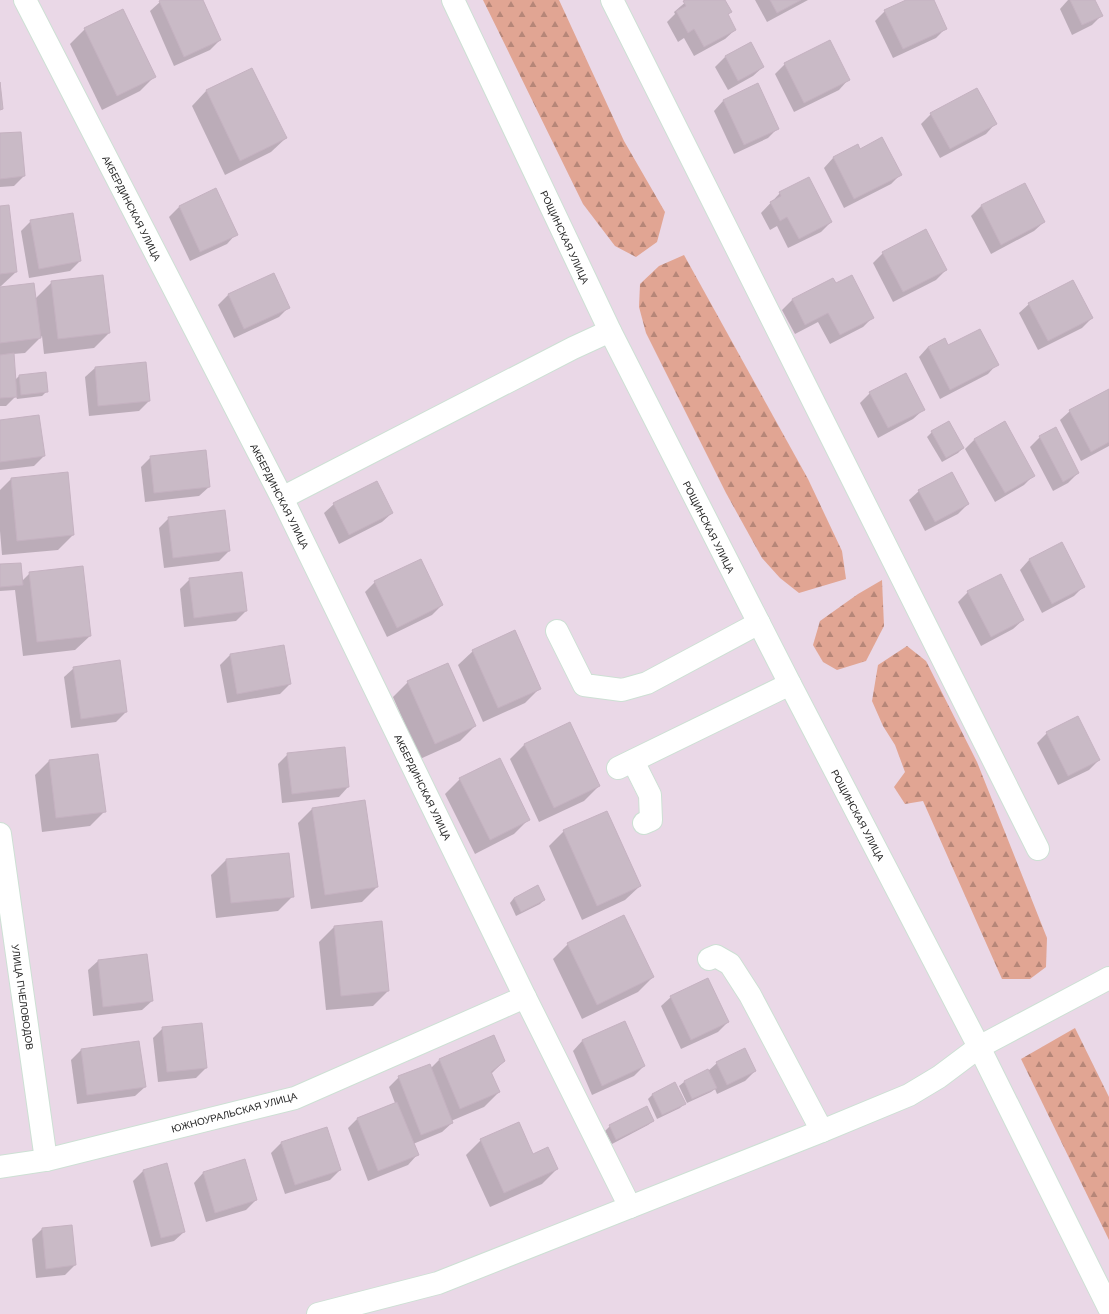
<svg xmlns="http://www.w3.org/2000/svg" width="1109" height="1314" font-family="Arial,sans-serif">
  <style>
    .forest { fill: url(#forest-firs) }
    .shadow { fill: #0003 }
    .building { fill: #c9bac6; stroke: #c5b2c1 }
    .lines { fill: none; stroke-linecap: round; stroke-linejoin: round }
    .minor-casing { stroke: #cde0d4; stroke-width: 24 }
    .minor { stroke: #fff; stroke-width: 22 }
    .labels { text-anchor: middle; stroke-width: 3; stroke-linejoin: round; paint-order: stroke }
    .street-label { font-size: 10px; fill: #272727; stroke: #fff }
  </style>
  <defs>
    <pattern id="forest-firs" width="22" height="20" patternUnits="userSpaceOnUse"><rect width="22" height="20" fill="#e1a593"/><path d="M5 1l3.5 6h-7zM16 11l3.5 6h-7z" fill="#b68678"/></pattern>
  </defs>
  <rect width="100%" height="100%" fill="#ead8e7"/>
  <g class="forest">
    <path d="M 483,0 L 559,0 L 624,141 L 665,212 L 657,242 L 636,257 L 615,246 L 583,204 Z"/>
    <path d="M 684,255 L 808,479 L 842,551 L 846,579 L 799,593 L 780,578 L 762,558 L 726,493 L 646,333 L 639,307 L 640,284 L 659,266 Z"/>
    <path d="M 882,580 L 884,626 L 866,661 L 837,670 L 823,662 L 813,645 L 820,621 L 858,594 Z"/>
    <path d="M 907,646 L 926,661 L 977,762 L 1047,938 L 1046,967 L 1030,979 L 1002,979 L 923,801 L 905,804 L 894,787 L 905,772 L 895,745 L 883,726 L 872,701 L 878,665 Z"/>
    <path d="M 1075,1028 L 1109,1097 L 1109,1240 L 1021,1059 Z"/>
  </g>
  <g class="shadow">
    <path d="M 163,0 L 202,0 L 220,40 L 210,50 L 174,66 L 150,11 L 160,2 Z"/>
    <path d="M 688,0 L 724,0 L 730,12 L 727,15 L 735,30 L 725,39 L 694,56 L 684,38 L 678,42 L 667,22 L 675,14 L 674,12 Z"/>
    <path d="M 755,0 L 808,0 L 767,22 Z"/>
    <path d="M 908,0 L 932,0 L 946,28 L 936,38 L 893,58 L 875,21 L 885,11 Z"/>
    <path d="M 1068,0 L 1094,0 L 1102,15 L 1092,25 L 1072,35 L 1060,9 Z"/>
    <path d="M 85,29 L 155,76 L 140,91 L 102,110 L 70,44 Z"/>
    <path d="M 750,43 L 763,67 L 753,76 L 728,90 L 715,67 L 725,57 Z"/>
    <path d="M 785,64 L 848,80 L 839,90 L 794,112 L 775,74 Z"/>
    <path d="M 252,69 L 286,138 L 271,152 L 225,175 L 192,106 L 206,91 Z"/>
    <path d="M 757,85 L 778,128 L 768,138 L 734,154 L 714,111 L 723,101 Z"/>
    <path d="M 931,114 L 995,124 L 986,134 L 940,158 L 921,124 Z"/>
    <path d="M 0,134 L 24,176 L 14,186 L 0,187 Z"/>
    <path d="M 857,145 L 860,150 L 901,174 L 891,184 L 844,208 L 824,168 L 833,158 Z"/>
    <path d="M 1025,184 L 1044,222 L 1034,231 L 991,254 L 971,216 L 981,206 Z"/>
    <path d="M 215,190 L 236,234 L 227,244 L 190,261 L 169,217 L 179,207 Z"/>
    <path d="M 780,193 L 831,222 L 821,232 L 788,248 L 777,226 L 770,230 L 761,213 Z"/>
    <path d="M 0,207 L 16,272 L 0,287 Z"/>
    <path d="M 31,221 L 80,261 L 70,271 L 29,278 L 21,231 Z"/>
    <path d="M 883,253 L 946,270 L 936,280 L 893,302 L 873,263 Z"/>
    <path d="M 273,274 L 288,308 L 279,317 L 234,338 L 218,305 L 228,295 Z"/>
    <path d="M 832,279 L 835,284 L 873,317 L 863,327 L 830,344 L 818,322 L 795,334 L 782,310 L 792,300 Z"/>
    <path d="M 52,282 L 109,333 L 94,348 L 44,354 L 42,336 L 25,353 L 13,354 L 15,380 L 19,376 L 47,391 L 42,396 L 17,399 L 16,396 L 6,406 L 0,406 L 0,288 L 35,299 Z"/>
    <path d="M 1029,304 L 1092,318 L 1082,328 L 1038,350 L 1019,313 Z"/>
    <path d="M 928,347 L 948,347 L 997,364 L 988,374 L 940,399 L 919,357 Z"/>
    <path d="M 146,363 L 149,401 L 139,411 L 89,416 L 85,377 L 95,368 Z"/>
    <path d="M 1109,390 L 1109,446 L 1081,461 L 1060,420 L 1070,411 Z"/>
    <path d="M 870,393 L 923,410 L 913,419 L 878,438 L 860,403 Z"/>
    <path d="M 0,421 L 44,456 L 34,466 L 0,470 Z"/>
    <path d="M 932,432 L 963,448 L 958,453 L 942,462 L 927,437 Z"/>
    <path d="M 1040,437 L 1078,473 L 1068,483 L 1053,491 L 1030,447 Z"/>
    <path d="M 975,439 L 1034,475 L 1024,485 L 995,502 L 965,449 Z"/>
    <path d="M 151,457 L 209,487 L 199,496 L 145,502 L 141,467 Z"/>
    <path d="M 67,473 L 73,535 L 58,550 L 2,555 L 0,531 L 0,490 L 11,479 Z"/>
    <path d="M 919,491 L 968,504 L 958,514 L 925,531 L 909,500 Z"/>
    <path d="M 334,504 L 392,513 L 382,522 L 339,544 L 324,513 Z"/>
    <path d="M 169,518 L 229,551 L 219,561 L 164,568 L 159,528 Z"/>
    <path d="M 1061,544 L 1084,586 L 1074,596 L 1042,613 L 1020,570 L 1029,560 Z"/>
    <path d="M 0,565 L 22,581 L 30,573 L 90,636 L 75,650 L 23,656 L 15,590 L 0,591 Z"/>
    <path d="M 190,579 L 246,611 L 236,621 L 184,627 L 180,589 Z"/>
    <path d="M 375,582 L 442,605 L 432,615 L 387,637 L 365,592 Z"/>
    <path d="M 968,592 L 1023,620 L 1013,629 L 981,646 L 958,602 Z"/>
    <path d="M 473,651 L 540,688 L 525,703 L 483,722 L 458,665 Z"/>
    <path d="M 230,655 L 290,684 L 280,694 L 227,703 L 220,665 Z"/>
    <path d="M 448,664 L 475,726 L 460,741 L 420,759 L 393,697 L 408,682 Z"/>
    <path d="M 74,668 L 126,712 L 116,722 L 71,728 L 64,677 Z"/>
    <path d="M 1047,733 L 1099,760 L 1089,770 L 1058,785 L 1037,743 Z"/>
    <path d="M 525,744 L 599,786 L 584,801 L 539,822 L 510,759 Z"/>
    <path d="M 288,754 L 348,787 L 339,797 L 282,803 L 278,764 Z"/>
    <path d="M 49,761 L 105,811 L 90,826 L 42,832 L 35,775 Z"/>
    <path d="M 460,779 L 529,819 L 514,834 L 475,854 L 445,794 Z"/>
    <path d="M 313,808 L 377,887 L 362,902 L 311,909 L 298,823 Z"/>
    <path d="M 564,831 L 640,886 L 625,900 L 582,920 L 549,846 Z"/>
    <path d="M 226,860 L 293,896 L 278,911 L 216,918 L 211,875 Z"/>
    <path d="M 514,898 L 544,900 L 540,904 L 516,916 L 510,903 Z"/>
    <path d="M 334,927 L 388,991 L 373,1006 L 326,1010 L 319,942 Z"/>
    <path d="M 568,944 L 653,977 L 638,992 L 582,1019 L 553,959 Z"/>
    <path d="M 147,955 L 152,1001 L 142,1010 L 93,1016 L 88,970 L 98,961 Z"/>
    <path d="M 671,997 L 728,1022 L 718,1032 L 681,1049 L 661,1006 Z"/>
    <path d="M 624,1023 L 644,1066 L 634,1076 L 592,1095 L 573,1051 L 582,1041 Z"/>
    <path d="M 163,1028 L 206,1068 L 196,1078 L 158,1082 L 153,1038 Z"/>
    <path d="M 494,1037 L 504,1061 L 491,1074 L 499,1092 L 484,1107 L 451,1121 L 452,1123 L 442,1132 L 413,1144 L 417,1155 L 408,1165 L 368,1181 L 348,1128 L 358,1118 L 395,1103 L 389,1087 L 399,1077 L 431,1068 L 439,1060 Z"/>
    <path d="M 81,1050 L 145,1087 L 135,1096 L 77,1104 L 71,1060 Z"/>
    <path d="M 717,1063 L 755,1071 L 745,1081 L 717,1094 L 715,1089 L 711,1092 L 687,1103 L 679,1086 L 684,1082 L 708,1071 Z"/>
    <path d="M 675,1083 L 684,1104 L 680,1108 L 657,1119 L 648,1099 L 652,1095 Z"/>
    <path d="M 653,1121 L 648,1125 L 612,1144 L 605,1131 L 610,1126 Z"/>
    <path d="M 326,1129 L 340,1170 L 330,1180 L 285,1194 L 271,1153 L 281,1143 Z"/>
    <path d="M 481,1140 L 557,1169 L 542,1184 L 490,1207 L 466,1155 Z"/>
    <path d="M 244,1161 L 256,1200 L 246,1210 L 206,1222 L 194,1183 L 203,1173 Z"/>
    <path d="M 143,1171 L 184,1232 L 174,1241 L 151,1247 L 133,1181 Z"/>
    <path d="M 42,1229 L 75,1265 L 65,1275 L 36,1278 L 32,1239 Z"/>
  </g>
  <g class="building">
    <path d="M 161,0 L 203,0 L 221,40 L 184,57 L 159,1 Z"/>
    <path d="M 686,0 L 725,0 L 732,12 L 728,14 L 736,30 L 704,47 L 694,29 L 688,33 L 676,11 L 686,6 L 683,1 Z"/>
    <path d="M 770,0 L 801,0 L 777,13 Z"/>
    <path d="M 906,0 L 934,0 L 947,29 L 903,49 L 884,10 Z"/>
    <path d="M 1070,0 L 1095,0 L 1103,16 L 1082,25 Z"/>
    <path d="M 123,9 L 156,77 L 117,96 L 84,28 Z"/>
    <path d="M 830,40 L 850,80 L 804,103 L 784,63 Z"/>
    <path d="M 751,42 L 764,67 L 738,81 L 725,56 Z"/>
    <path d="M 252,68 L 287,138 L 240,161 L 206,90 Z"/>
    <path d="M 0,82 L 3,109 L 0,110 Z"/>
    <path d="M 758,83 L 779,129 L 744,145 L 723,100 Z"/>
    <path d="M 977,88 L 997,124 L 950,149 L 930,113 Z"/>
    <path d="M 21,132 L 25,176 L 0,179 L 0,133 Z"/>
    <path d="M 882,137 L 902,175 L 854,199 L 833,157 L 858,144 L 860,149 Z"/>
    <path d="M 809,177 L 832,222 L 799,239 L 787,217 L 780,221 L 770,202 L 781,196 L 779,192 Z"/>
    <path d="M 1025,183 L 1045,222 L 1001,245 L 981,205 Z"/>
    <path d="M 216,188 L 238,235 L 200,252 L 179,206 Z"/>
    <path d="M 9,205 L 17,272 L 0,274 L 0,206 Z"/>
    <path d="M 73,213 L 81,261 L 39,269 L 30,220 Z"/>
    <path d="M 926,229 L 947,270 L 903,292 L 882,252 Z"/>
    <path d="M 274,273 L 290,308 L 244,329 L 228,294 Z"/>
    <path d="M 103,275 L 110,333 L 58,339 L 51,281 Z"/>
    <path d="M 852,275 L 874,318 L 840,335 L 828,313 L 805,325 L 792,299 L 833,278 L 836,283 Z"/>
    <path d="M 1073,280 L 1093,318 L 1048,341 L 1028,303 Z"/>
    <path d="M 34,283 L 41,338 L 0,343 L 0,287 Z"/>
    <path d="M 980,329 L 999,365 L 950,390 L 928,347 L 945,338 L 948,345 Z"/>
    <path d="M 14,353 L 17,397 L 0,398 L 0,355 Z"/>
    <path d="M 146,362 L 150,401 L 98,406 L 95,367 Z"/>
    <path d="M 46,372 L 48,392 L 21,395 L 19,375 Z"/>
    <path d="M 906,373 L 925,410 L 888,428 L 869,392 Z"/>
    <path d="M 1109,389 L 1109,442 L 1091,452 L 1069,410 Z"/>
    <path d="M 39,415 L 45,456 L 0,462 L 0,420 Z"/>
    <path d="M 949,421 L 964,448 L 946,458 L 931,431 Z"/>
    <path d="M 1005,421 L 1035,476 L 1005,493 L 974,439 Z"/>
    <path d="M 1056,427 L 1079,473 L 1063,482 L 1039,436 Z"/>
    <path d="M 206,450 L 210,487 L 154,493 L 150,456 Z"/>
    <path d="M 68,472 L 74,535 L 17,541 L 11,478 Z"/>
    <path d="M 952,472 L 969,504 L 935,522 L 918,490 Z"/>
    <path d="M 377,481 L 393,513 L 349,535 L 333,503 Z"/>
    <path d="M 225,510 L 230,551 L 173,558 L 168,517 Z"/>
    <path d="M 1062,542 L 1085,587 L 1052,604 L 1029,559 Z"/>
    <path d="M 421,559 L 443,605 L 397,628 L 374,581 Z"/>
    <path d="M 21,563 L 23,585 L 0,587 L 0,564 Z"/>
    <path d="M 83,566 L 91,636 L 37,642 L 29,572 Z"/>
    <path d="M 242,572 L 247,611 L 194,618 L 189,578 Z"/>
    <path d="M 1001,574 L 1024,620 L 991,637 L 967,591 Z"/>
    <path d="M 515,630 L 541,689 L 498,708 L 472,650 Z"/>
    <path d="M 284,645 L 291,684 L 237,694 L 230,654 Z"/>
    <path d="M 120,660 L 127,712 L 81,719 L 73,667 Z"/>
    <path d="M 448,663 L 476,726 L 435,744 L 407,681 Z"/>
    <path d="M 1078,716 L 1100,760 L 1068,776 L 1046,732 Z"/>
    <path d="M 570,722 L 600,786 L 554,808 L 524,744 Z"/>
    <path d="M 345,747 L 349,787 L 292,794 L 287,753 Z"/>
    <path d="M 98,754 L 106,812 L 56,818 L 49,760 Z"/>
    <path d="M 500,758 L 530,820 L 490,840 L 459,778 Z"/>
    <path d="M 365,800 L 378,887 L 325,895 L 312,808 Z"/>
    <path d="M 607,811 L 641,886 L 597,906 L 563,830 Z"/>
    <path d="M 289,853 L 294,897 L 231,903 L 226,859 Z"/>
    <path d="M 538,885 L 545,900 L 521,912 L 514,898 Z"/>
    <path d="M 624,915 L 654,977 L 597,1005 L 567,943 Z"/>
    <path d="M 382,921 L 389,991 L 341,996 L 334,926 Z"/>
    <path d="M 147,954 L 153,1001 L 103,1007 L 98,960 Z"/>
    <path d="M 708,978 L 729,1022 L 691,1040 L 670,996 Z"/>
    <path d="M 625,1021 L 645,1066 L 602,1086 L 582,1040 Z"/>
    <path d="M 202,1023 L 207,1068 L 167,1072 L 162,1027 Z"/>
    <path d="M 494,1035 L 505,1061 L 491,1072 L 500,1092 L 460,1109 L 439,1059 Z"/>
    <path d="M 139,1041 L 146,1087 L 87,1095 L 81,1049 Z"/>
    <path d="M 745,1048 L 756,1071 L 727,1085 L 716,1062 Z"/>
    <path d="M 430,1064 L 453,1123 L 421,1135 L 398,1076 Z"/>
    <path d="M 708,1069 L 717,1088 L 692,1099 L 684,1081 Z"/>
    <path d="M 675,1082 L 686,1104 L 662,1115 L 652,1094 Z"/>
    <path d="M 397,1102 L 419,1155 L 378,1171 L 357,1118 Z"/>
    <path d="M 647,1106 L 654,1121 L 616,1140 L 609,1125 Z"/>
    <path d="M 519,1122 L 533,1154 L 548,1147 L 558,1169 L 504,1193 L 480,1139 Z"/>
    <path d="M 327,1127 L 341,1170 L 295,1185 L 281,1142 Z"/>
    <path d="M 245,1159 L 257,1200 L 215,1213 L 203,1172 Z"/>
    <path d="M 167,1163 L 185,1232 L 161,1238 L 143,1170 Z"/>
    <path d="M 72,1225 L 76,1265 L 46,1269 L 42,1228 Z"/>
  </g>
  <g class="lines">
    <defs>
      <g id="minor">
        <path d="M 25,0 L 282,498 L 525,997 L 630,1207"/>
        <path d="M 453,0 L 610,331 L 790,684 L 979,1047 L 1109,1308"/>
        <path d="M 612,0 L 1038,849"/>
        <path d="M 282,498 L 573,348 L 610,331"/>
        <path d="M 557,631 L 584,685 L 622,690 L 647,683 L 759,623"/>
        <path d="M 633,761 L 650,795 L 651,820 L 644,823"/>
        <path d="M 618,768 L 790,684"/>
        <path d="M 0,834 L 46,1160"/>
        <path d="M 709,959 L 716,956 L 730,964 L 750,995 L 822,1131"/>
        <path d="M 0,1167 L 46,1160 L 295,1098 L 525,997"/>
        <path d="M 318,1314 L 438,1283 L 822,1131 L 909,1095 L 939,1077 L 979,1047 L 1109,978"/>
      </g>
    </defs>
    <use href="#minor" class="minor-casing"/>
    <use href="#minor" class="minor"/>
  </g>
  <g class="labels">
    <g class="street-label">
      <text transform="translate(132 208) rotate(63)" y="4">АКБЕРДИНСКАЯ УЛИЦА</text>
      <text transform="translate(565 237) rotate(65)" y="4">РОЩИНСКАЯ УЛИЦА</text>
      <text transform="translate(280 496) rotate(63)" y="4">АКБЕРДИНСКАЯ УЛИЦА</text>
      <text transform="translate(709 527) rotate(63)" y="4">РОЩИНСКАЯ УЛИЦА</text>
      <text transform="translate(423 787) rotate(64)" y="4">АКБЕРДИНСКАЯ УЛИЦА</text>
      <text transform="translate(858 815) rotate(62)" y="4">РОЩИНСКАЯ УЛИЦА</text>
      <text transform="translate(23 997) rotate(82)" y="4">УЛИЦА ПЧЕЛОВОДОВ</text>
      <text transform="translate(234 1112) rotate(-15)" y="4">ЮЖНОУРАЛЬСКАЯ УЛИЦА</text>
    </g>
  </g>
</svg>
